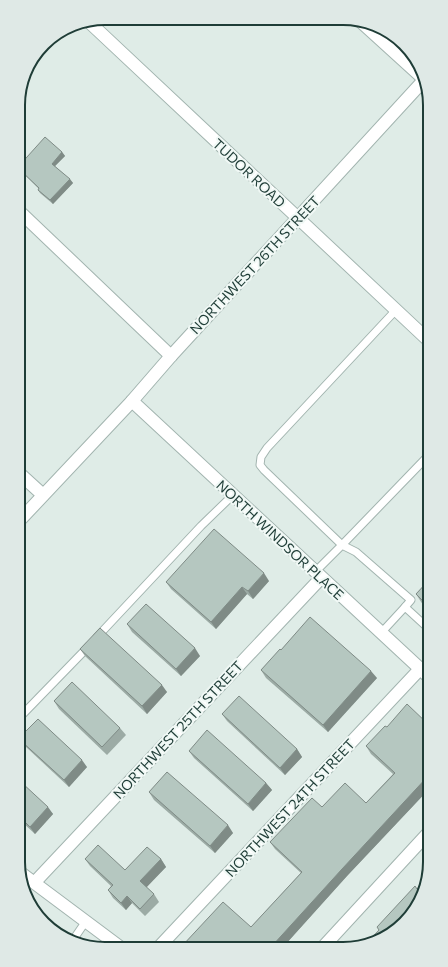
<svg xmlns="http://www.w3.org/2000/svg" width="448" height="967" font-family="Commissioner,sans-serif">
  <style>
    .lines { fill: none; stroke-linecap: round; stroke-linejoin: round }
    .lane-casing { stroke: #a2b4af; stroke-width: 9 }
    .street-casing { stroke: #a2b4af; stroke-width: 14 }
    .lane { stroke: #fff; stroke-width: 7 }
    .street { stroke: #fff; stroke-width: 12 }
    .wall { fill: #9caba5 }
    .shaded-wall { fill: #7f8b86 }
    .building { fill: #b5c7c0; stroke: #7f8b86 }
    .labels { text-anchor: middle; stroke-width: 4; stroke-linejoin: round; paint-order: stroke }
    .street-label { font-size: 14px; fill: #1f3d37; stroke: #f0f8f5 }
    .rim { fill: none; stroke: #1f3d37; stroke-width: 2 }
  </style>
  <rect width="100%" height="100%" fill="#dfece7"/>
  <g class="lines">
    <defs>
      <g id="lane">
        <path d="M 396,310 L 267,448 L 261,457 L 260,465 L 264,470 L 342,545 L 428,456"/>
        <path d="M 315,572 L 342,545 L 356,552 L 411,600 L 405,607"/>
        <path d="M 381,633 L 405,607 L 429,629"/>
        <path d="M 97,637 L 201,526 L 233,495"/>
        <path d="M 20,717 L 89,646"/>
        <path d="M 73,940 L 86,921"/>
      </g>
      <g id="street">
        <path d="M 359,20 L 425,80"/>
        <path d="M 88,21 L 428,340"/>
        <path d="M 19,211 L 171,356"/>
        <path d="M 132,401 L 429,677"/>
        <path d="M 20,474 L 43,495"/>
        <path d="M 20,520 L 132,401 L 171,356 L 425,79"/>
        <path d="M 21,873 L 120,947"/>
        <path d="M 35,882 L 321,578"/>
        <path d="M 324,946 L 430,831"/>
        <path d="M 159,947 L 420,669"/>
      </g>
    </defs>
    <use href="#lane" class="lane-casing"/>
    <use href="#street" class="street-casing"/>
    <use href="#lane" class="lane"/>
    <use href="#street" class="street"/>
  </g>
  <g class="wall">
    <path d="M 62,152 L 65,156 L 55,166 L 73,183 L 53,204 L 40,193 L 38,190 L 39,189 L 18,168 Z"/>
    <path d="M 429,580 L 429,612 L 425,608 L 416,594 Z"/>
    <path d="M 269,581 L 253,599 L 247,594 L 216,629 L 171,589 L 166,582 Z"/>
    <path d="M 127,624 L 200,656 L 181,676 L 132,632 Z"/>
    <path d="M 80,649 L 167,692 L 147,714 L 85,656 Z"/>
    <path d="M 281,650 L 377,678 L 328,732 L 266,678 L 261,670 Z"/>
    <path d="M 54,701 L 120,728 L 126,735 L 107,755 L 59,709 Z"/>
    <path d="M 222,714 L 297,749 L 302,757 L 285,775 L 227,721 Z"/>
    <path d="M 429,725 L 430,788 L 347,876 L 284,946 L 183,947 L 251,927 L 301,873 L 275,849 L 270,842 L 322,807 L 366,803 L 393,774 L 371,754 L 366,746 L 387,727 Z"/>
    <path d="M 20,737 L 87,767 L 69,787 L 25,746 L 20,740 Z"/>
    <path d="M 189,751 L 266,783 L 272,790 L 253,811 L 194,758 Z"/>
    <path d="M 21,782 L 53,814 L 35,834 L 21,821 Z"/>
    <path d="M 149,792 L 233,833 L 215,853 L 154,800 Z"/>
    <path d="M 85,859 L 125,870 L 161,859 L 166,867 L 146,887 L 154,894 L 159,902 L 145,916 L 132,903 L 126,910 L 113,898 L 108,890 L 111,886 L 90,866 Z"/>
  </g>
  <g class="shaded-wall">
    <path d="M 62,152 L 65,156 L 54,167 L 52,164 Z"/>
    <path d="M 70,179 L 73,183 L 53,204 L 50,200 Z"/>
    <path d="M 264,573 L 269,581 L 253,599 L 248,591 Z"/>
    <path d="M 242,587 L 247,594 L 216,629 L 211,622 Z"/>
    <path d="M 195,648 L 200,656 L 181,676 L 176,669 Z"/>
    <path d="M 371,671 L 377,678 L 328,732 L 323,725 Z"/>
    <path d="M 162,685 L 167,692 L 147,714 L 142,706 Z"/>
    <path d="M 297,749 L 302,757 L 285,775 L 280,768 Z"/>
    <path d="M 82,760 L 87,767 L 69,787 L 64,780 Z"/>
    <path d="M 429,775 L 430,788 L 347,876 L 284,946 L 272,946 L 342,869 Z"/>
    <path d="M 266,783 L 272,790 L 253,811 L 248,804 Z"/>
    <path d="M 48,807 L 53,814 L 35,834 L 30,827 Z"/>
    <path d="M 228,825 L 233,833 L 215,853 L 210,846 Z"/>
    <path d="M 161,859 L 166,867 L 145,889 L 140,881 Z"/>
    <path d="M 127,896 L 132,903 L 126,910 L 121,903 Z"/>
  </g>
  <g class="building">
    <path d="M 45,137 L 62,152 L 52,164 L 70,179 L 50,200 L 38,190 L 39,188 L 18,168 L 18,167 Z"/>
    <path d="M 214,529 L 264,573 L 248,591 L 242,587 L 211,622 L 166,582 Z"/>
    <path d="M 429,580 L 429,607 L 416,594 Z"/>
    <path d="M 146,604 L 195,648 L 176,669 L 127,624 Z"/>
    <path d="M 310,617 L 371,671 L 323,725 L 261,670 L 280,649 L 281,650 Z"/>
    <path d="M 100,628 L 162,685 L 142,706 L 80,649 Z"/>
    <path d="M 72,682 L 120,728 L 102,747 L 54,701 Z"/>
    <path d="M 239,696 L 297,749 L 280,768 L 222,714 Z"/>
    <path d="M 407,704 L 429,725 L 429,775 L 342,869 L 272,946 L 183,947 L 182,946 L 223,902 L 251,927 L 302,872 L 270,842 L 312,798 L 322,807 L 345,783 L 366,803 L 395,773 L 366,746 L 385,726 L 387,727 Z"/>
    <path d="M 38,719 L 82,760 L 64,780 L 20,740 L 20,737 Z"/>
    <path d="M 207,730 L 266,783 L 248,804 L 189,751 Z"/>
    <path d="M 167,772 L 228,825 L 210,846 L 149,792 Z"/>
    <path d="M 21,782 L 48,807 L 30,827 L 21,818 Z"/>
    <path d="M 98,845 L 125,870 L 147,847 L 161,859 L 140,881 L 154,894 L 140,909 L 127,896 L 121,903 L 108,890 L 113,885 L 85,859 Z"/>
    <path d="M 425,880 L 409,919 L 366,946 L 364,946 L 379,930 L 377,927 L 415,886 L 417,889 Z"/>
  </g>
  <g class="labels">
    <g class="street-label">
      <text transform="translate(249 173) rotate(43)" y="5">TUDOR ROAD</text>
      <text transform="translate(255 265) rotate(-47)" y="5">NORTHWEST 26TH STREET</text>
      <text transform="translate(280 540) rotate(43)" y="5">NORTH WINDSOR PLACE</text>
      <text transform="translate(178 730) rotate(-47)" y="5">NORTHWEST 25TH STREET</text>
      <text transform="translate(290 808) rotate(-47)" y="5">NORTHWEST 24TH STREET</text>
    </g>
  </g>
  <path d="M0 0H448V967H0ZM105 25H343A80 80 0 0 1 423 105V862A80 80 0 0 1 343 942H105A80 80 0 0 1 25 862V105A80 80 0 0 1 105 25Z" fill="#dfe9e6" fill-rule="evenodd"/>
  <path class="rim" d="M105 25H343A80 80 0 0 1 423 105V862A80 80 0 0 1 343 942H105A80 80 0 0 1 25 862V105A80 80 0 0 1 105 25Z"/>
</svg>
